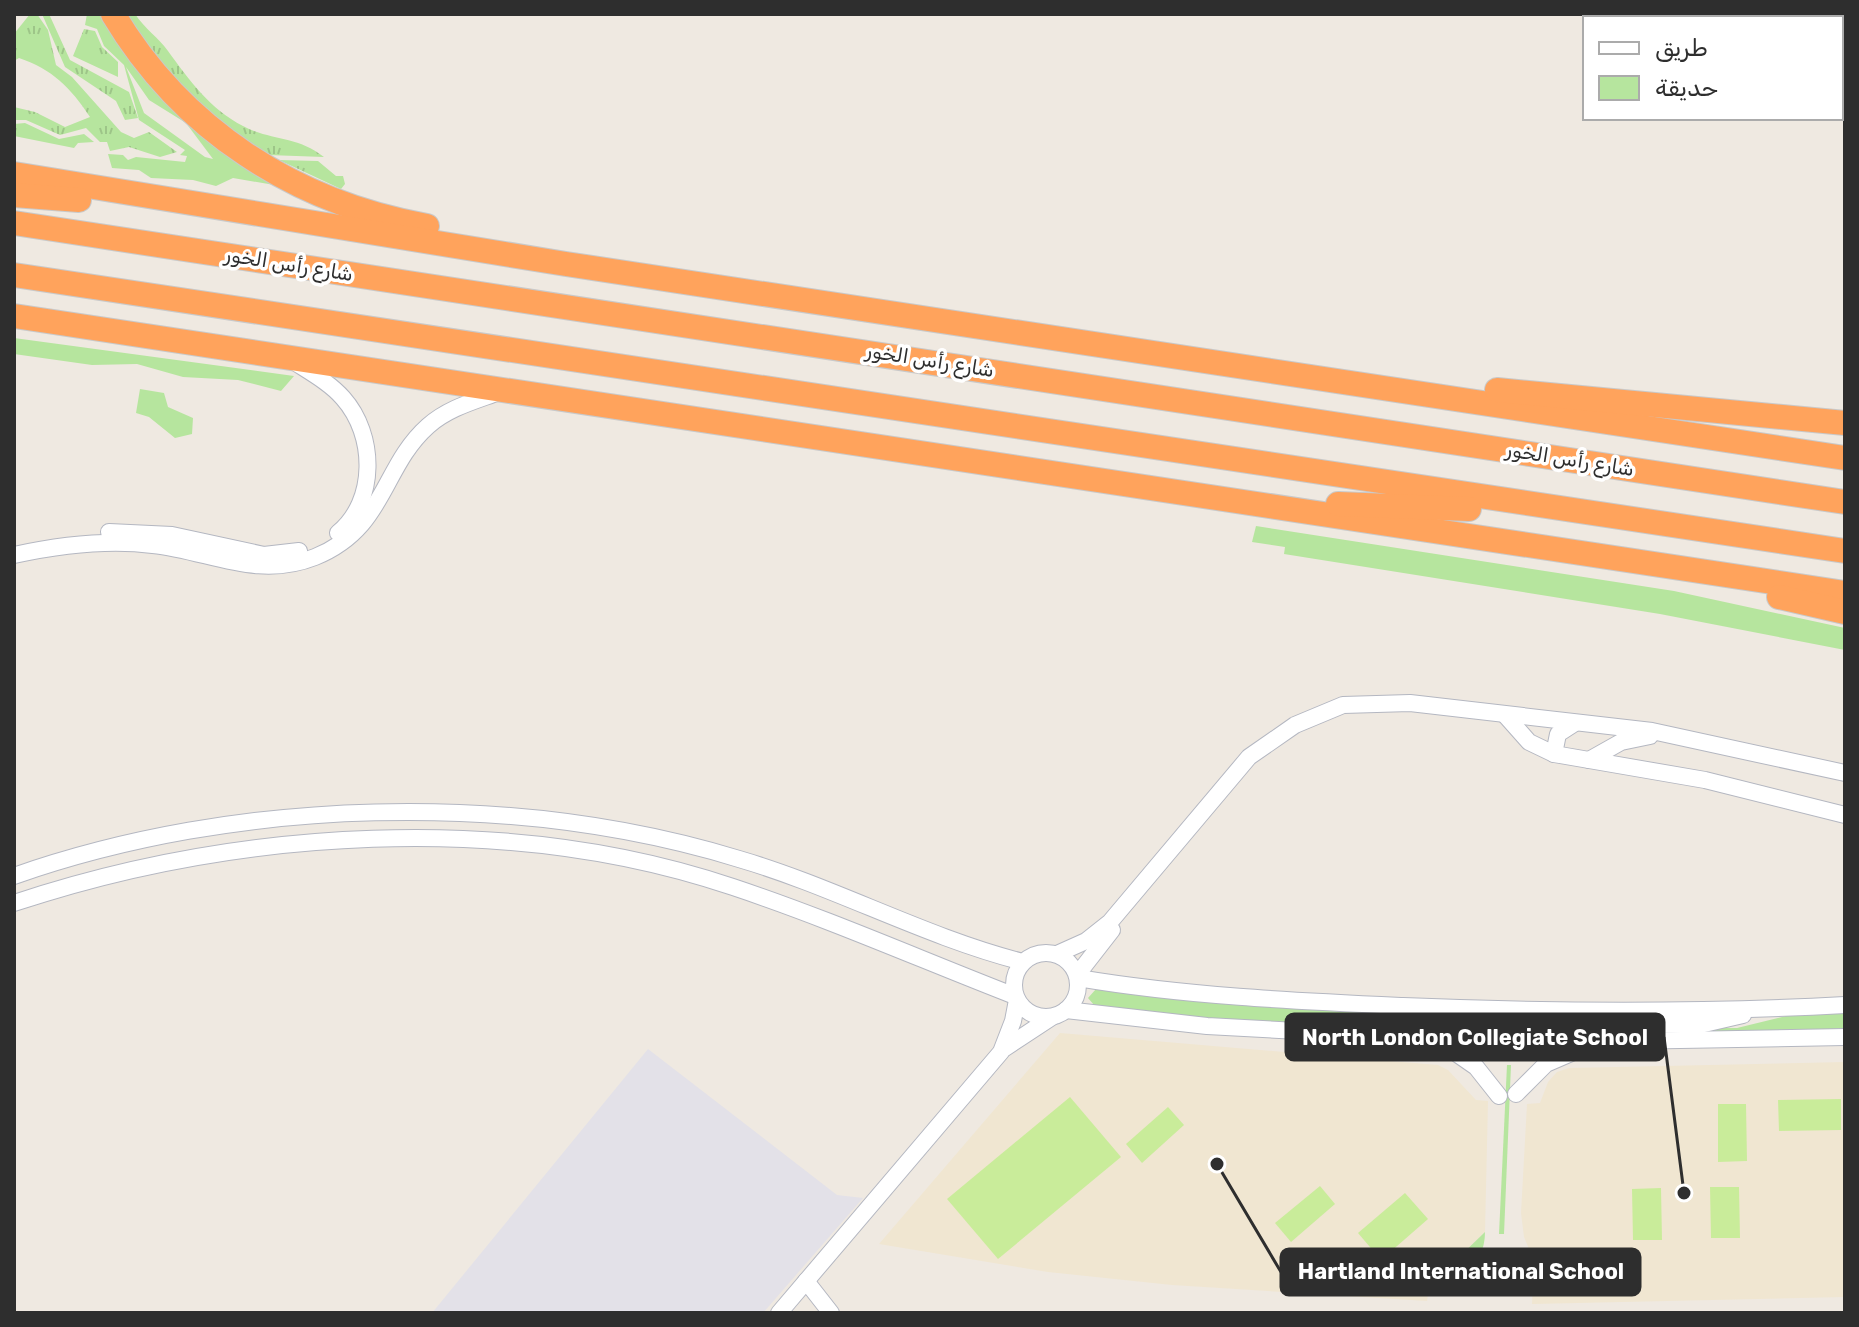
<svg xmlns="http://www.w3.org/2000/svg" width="1859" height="1327" font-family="Rubik,'Noto Sans Arabic',sans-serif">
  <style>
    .industrial { fill: #e3e1e8 }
    .education { fill: #f0e6d1 }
    .grass { fill: url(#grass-tufts) }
    .park { fill: #b6e59e; fill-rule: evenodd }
    .pitch { fill: #c9ec9a }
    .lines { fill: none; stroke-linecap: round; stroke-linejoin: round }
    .minor-casing { stroke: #b4b7c1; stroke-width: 18 }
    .highway-casing { stroke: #c9c9c9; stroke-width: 26 }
    .minor { stroke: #fff; stroke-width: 16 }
    .highway { stroke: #ffa35c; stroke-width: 24 }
    .labels { text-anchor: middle; stroke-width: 7; stroke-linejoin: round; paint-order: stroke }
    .street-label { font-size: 20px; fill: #2e2e2e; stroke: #fff }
    .leader { fill: none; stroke: #2e2e2e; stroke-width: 3 }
    .callout-dot { fill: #2e2e2e; stroke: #fff; stroke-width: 3 }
    .callout { fill: #2e2e2e; stroke: #2e2e2e; stroke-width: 3 }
    .callout-label { font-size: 22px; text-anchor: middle; font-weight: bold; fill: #fff }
  </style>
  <defs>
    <pattern id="grass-tufts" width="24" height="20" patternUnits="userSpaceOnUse" patternTransform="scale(2)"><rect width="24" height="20" fill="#b6e59e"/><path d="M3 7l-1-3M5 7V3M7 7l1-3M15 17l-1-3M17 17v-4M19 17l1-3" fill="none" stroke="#9dc588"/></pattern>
  </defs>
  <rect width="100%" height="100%" fill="#efe9e1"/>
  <path class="industrial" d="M 648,1049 L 837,1195 L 863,1198 L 763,1313 L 432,1313 Z"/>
  <g class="education">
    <path d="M 1060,1033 L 1438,1065 L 1448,1070 L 1476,1100 L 1488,1101 L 1485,1232 L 1430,1284 L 1427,1301 L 1172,1285 L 1048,1272 L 879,1244 Z"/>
    <path d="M 1845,1062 L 1845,1297 L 1532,1304 L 1534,1261 L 1524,1237 L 1521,1213 L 1527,1104 L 1540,1103 L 1548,1082 L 1557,1072 L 1569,1068 Z"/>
  </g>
  <g class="grass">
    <path d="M 30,14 L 37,14 L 48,30 L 56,65 L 72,77 L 121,132 L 134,138 L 149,132 L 177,152 L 160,157 L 129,147 L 110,151 L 107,142 L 100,142 L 86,128 L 60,135 L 26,120 L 14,120 L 14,107 L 35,112 L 65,127 L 90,117 C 71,88 52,69 19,58 L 14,61 L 14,34 Z"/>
    <path d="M 42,14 L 49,14 L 70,60 L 129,92 L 138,118 L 125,120 L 116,101 L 65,67 Z"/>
    <path d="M 121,14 L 135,14 C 144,28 159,38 168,51 C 189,80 210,109 243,126 C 271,141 296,135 324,157 L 268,155 L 213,122 Z"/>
    <path d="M 84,29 L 95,31 L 102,47 L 118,62 L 118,77 L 73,56 Z"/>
    <path d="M 25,123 L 59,139 L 84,134 L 94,142 L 78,143 L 74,148 L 14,136 L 14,124 Z"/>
    <path d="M 279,160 L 318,161 L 336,176 L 343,176 L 345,184 L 341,189 Z"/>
  </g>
  <g class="park">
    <path d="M 87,14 L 106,14 L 280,186 L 233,178 L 216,186 L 193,180 L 151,178 L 139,170 L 112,168 L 108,154 L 123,155 L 128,160 L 136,157 L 185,162 L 187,156 L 180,155 L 185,150 L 139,120 L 124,65 L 104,46 L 97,29 L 85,25 ZM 126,67 L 149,100 L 186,123 L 213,159 L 205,157 L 144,113 Z"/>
    <path d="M 14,338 L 294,376 L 281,391 L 238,380 L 183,377 L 137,364 L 92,365 L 14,354 Z"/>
    <path d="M 140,389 L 164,393 L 168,407 L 193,418 L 192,434 L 175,438 L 149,417 L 136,413 Z"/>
    <path d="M 1256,526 L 1674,591 L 1845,628 L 1845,650 L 1660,614 L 1284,554 L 1285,547 L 1252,542 Z"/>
    <path d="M 1096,989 L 1343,1012 L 1486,1017 L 1493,1021 L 1494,1027 L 1486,1033 C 1355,1031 1224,1022 1094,1005 L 1088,998 Z"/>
    <path d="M 1845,1011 L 1845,1028 L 1749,1036 L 1541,1035 L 1541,1029 L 1737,1028 L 1790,1015 Z"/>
    <path d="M 1507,1065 L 1511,1065 L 1504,1234 L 1499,1234 Z"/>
    <path d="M 1485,1232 C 1485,1264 1460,1286 1430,1285 Z"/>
  </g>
  <g class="pitch">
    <path d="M 1070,1097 L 1121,1157 L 998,1259 L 947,1199 Z"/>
    <path d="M 1841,1099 L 1841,1130 L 1779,1131 L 1778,1100 Z"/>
    <path d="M 1718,1104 L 1746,1104 L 1747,1161 L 1718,1162 Z"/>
    <path d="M 1168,1107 L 1184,1125 L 1142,1163 L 1126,1144 Z"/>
    <path d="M 1320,1186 L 1335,1204 L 1291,1242 L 1275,1223 Z"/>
    <path d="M 1710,1187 L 1739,1187 L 1740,1238 L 1711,1238 Z"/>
    <path d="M 1661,1188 L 1662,1240 L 1633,1240 L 1632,1189 Z"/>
    <path d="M 1405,1193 L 1428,1219 L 1381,1260 L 1358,1233 Z"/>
  </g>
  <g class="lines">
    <defs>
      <g id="minor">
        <path d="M 293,361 C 310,372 330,383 343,398 C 376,435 377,501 338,533"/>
        <path d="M 109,532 L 172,535 L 264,555 L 299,551"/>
        <path d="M 14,555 C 60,545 106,539 153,545 C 210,551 257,580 315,557 C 386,528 381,468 428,426 C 448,408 475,401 499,392"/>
        <path d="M 1505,715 L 1529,742 L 1554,754 L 1705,780 L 1845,815"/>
        <path d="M 1554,754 L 1558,734 L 1575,723"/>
        <path d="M 1589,760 L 1621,742 L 1650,736"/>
        <path d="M 14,876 C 236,798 513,790 739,859 C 835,887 925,937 1023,962"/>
        <path d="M 14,903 C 237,829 508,811 733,887 C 829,919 922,960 1015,996"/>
        <circle cx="1046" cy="985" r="32"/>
        <path d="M 1057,954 L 1086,941 L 1110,922 L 1249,757 L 1295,725 L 1343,705 L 1410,703 L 1652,731 L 1845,773"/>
        <path d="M 1077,975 L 1112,930"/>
        <path d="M 1078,978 C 1185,996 1295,1001 1403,1006 C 1551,1012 1697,1013 1845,1005"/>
        <path d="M 1066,1010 L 1207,1026 L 1517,1043 L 1845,1037"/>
        <path d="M 1440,1042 L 1476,1067 L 1499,1096"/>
        <path d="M 1501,1042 L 1507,1032 L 1518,1026 L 1704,1024 L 1743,1015"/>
        <path d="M 1005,1048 L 1052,1017"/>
        <path d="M 1516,1094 L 1546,1064 L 1590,1045"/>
        <path d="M 806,1281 L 831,1313"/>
        <path d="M 779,1313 L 1001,1052 L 1013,1021 L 1017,1000"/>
      </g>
      <g id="highway">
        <path d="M 113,14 C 182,130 296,203 427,226"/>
        <path d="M 14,174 L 566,264 L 1845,458"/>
        <path d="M 14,195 L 79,200"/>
        <path d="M 14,223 L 1845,502"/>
        <path d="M 14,275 L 1845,551"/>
        <path d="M 14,316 L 1845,593"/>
        <path d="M 1497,390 L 1845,423"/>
        <path d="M 1338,504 L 1469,509"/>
        <path d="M 1779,597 L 1845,612"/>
      </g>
    </defs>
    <use href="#minor" class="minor-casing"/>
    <use href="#highway" class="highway-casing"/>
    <use href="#minor" class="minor"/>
    <use href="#highway" class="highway"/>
  </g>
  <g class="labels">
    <g class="street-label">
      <text transform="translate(289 264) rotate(9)" y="7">شارع رأس الخور</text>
      <text transform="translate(930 360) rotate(9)" y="7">شارع رأس الخور</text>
      <text transform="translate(1570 459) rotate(9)" y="7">شارع رأس الخور</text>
    </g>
  </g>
  <path class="leader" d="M1684 1193L1664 1037M1217 1164L1281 1272"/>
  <g class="callout-dot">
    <circle cx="1684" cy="1193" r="8"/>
    <circle cx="1217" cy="1164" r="8"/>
  </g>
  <g class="callout">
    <rect x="1286" y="1014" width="378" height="46" rx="8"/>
    <rect x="1281" y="1249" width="359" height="46" rx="8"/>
  </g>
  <g class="callout-label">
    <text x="1475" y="1045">North London Collegiate School</text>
    <text x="1461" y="1279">Hartland International School</text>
  </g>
  <rect width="1859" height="1327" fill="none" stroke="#2e2e2e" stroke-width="32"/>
  <rect x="1583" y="16" width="260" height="104" fill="#ffffff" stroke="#ababab" stroke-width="2"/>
  <rect x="1599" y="42" width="40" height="12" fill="#ffffff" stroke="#ababab" stroke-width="2"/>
  <text x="1655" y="56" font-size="24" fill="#2e2e2e">طريق</text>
  <rect x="1599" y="76" width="40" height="24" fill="#b6e59e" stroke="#ababab" stroke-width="2"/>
  <text x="1655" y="96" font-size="24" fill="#2e2e2e">حديقة</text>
</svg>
